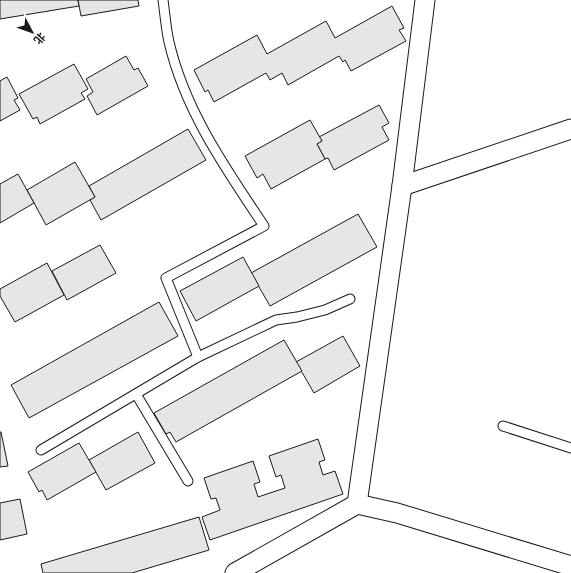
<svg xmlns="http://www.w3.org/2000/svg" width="571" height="573" font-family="'Golos Text','Noto Sans SC',sans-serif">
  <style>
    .building { fill: #e6e6e6; stroke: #1a1a1a }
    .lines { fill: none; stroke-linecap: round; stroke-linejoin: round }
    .lane-casing { stroke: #1a1a1a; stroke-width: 11 }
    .street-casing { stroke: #1a1a1a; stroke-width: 21 }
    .lane { stroke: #fff; stroke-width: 9 }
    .street { stroke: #fff; stroke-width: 19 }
  </style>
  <rect width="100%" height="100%" fill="#fff"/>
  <g class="building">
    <path d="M 0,0 L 78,0 L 79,6 L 0,19 Z"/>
    <path d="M 78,0 L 138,0 L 139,6 L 81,16 Z"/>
    <path d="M 392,6 L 404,28 L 399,30 L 406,41 L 351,71 L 345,60 L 343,62 L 339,56 L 288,85 L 282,73 L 270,80 L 266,73 L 214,102 L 208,90 L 205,92 L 194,70 L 257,35 L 267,54 L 326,21 L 335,38 Z"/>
    <path d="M 126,56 L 134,70 L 138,68 L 148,86 L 97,115 L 87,96 L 93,92 L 86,79 Z"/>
    <path d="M 74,64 L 88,89 L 81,93 L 85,99 L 40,124 L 37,117 L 33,119 L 19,94 Z"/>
    <path d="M 7,77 L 18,98 L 14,100 L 20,110 L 0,121 L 0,81 Z"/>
    <path d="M 379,105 L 389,123 L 382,127 L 389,140 L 334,170 L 328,158 L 325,159 L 317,144 L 322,141 L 319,137 Z"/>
    <path d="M 310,120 L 322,141 L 317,144 L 325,159 L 271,189 L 263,174 L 257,178 L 245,156 Z"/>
    <path d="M 188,129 L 206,160 L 101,220 L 90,200 L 95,197 L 89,186 Z"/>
    <path d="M 75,162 L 95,197 L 46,225 L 27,190 Z"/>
    <path d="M 18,174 L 34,203 L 0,223 L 0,184 Z"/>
    <path d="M 358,214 L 377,247 L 270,306 L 251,273 Z"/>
    <path d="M 100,245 L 116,273 L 67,300 L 52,271 Z"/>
    <path d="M 243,257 L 259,286 L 196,321 L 180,291 Z"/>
    <path d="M 47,263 L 64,295 L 15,322 L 0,296 L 0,289 Z"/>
    <path d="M 159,302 L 178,336 L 29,418 L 11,385 Z"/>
    <path d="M 343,336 L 360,366 L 314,393 L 296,362 Z"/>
    <path d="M 284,340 L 302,371 L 176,442 L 170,432 L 166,434 L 154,413 Z"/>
    <path d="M 0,432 L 1,432 L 8,466 L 0,467 Z"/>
    <path d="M 138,432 L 155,463 L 106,490 L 89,460 Z"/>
    <path d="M 318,439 L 325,460 L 319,462 L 323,475 L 335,471 L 343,494 L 210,540 L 202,517 L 220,510 L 216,498 L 211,499 L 204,478 L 253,461 L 260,482 L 254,484 L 258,497 L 285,488 L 281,475 L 276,477 L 269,456 Z"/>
    <path d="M 79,443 L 96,472 L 47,500 L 42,490 L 39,492 L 28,472 Z"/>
    <path d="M 20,499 L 27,534 L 0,540 L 0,503 Z"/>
    <path d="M 199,517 L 209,550 L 132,573 L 43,573 L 41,564 Z"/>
  </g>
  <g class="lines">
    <defs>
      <g id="lane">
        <path d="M 163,0 C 165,14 166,29 169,42 C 185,111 226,169 264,226 L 166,278 L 198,357"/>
        <path d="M 136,394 L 188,481"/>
        <path d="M 503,426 L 571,448"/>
        <path d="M 41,450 L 198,357 L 276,320 L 297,317 L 325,310 L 350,299"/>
      </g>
      <g id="street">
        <path d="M 402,186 L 571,129"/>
        <path d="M 357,504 L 402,186 L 425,0"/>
        <path d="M 235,573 L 357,504 L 397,513 L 571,566"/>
      </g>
    </defs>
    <use href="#lane" class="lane-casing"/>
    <use href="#street" class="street-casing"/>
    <use href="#lane" class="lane"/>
    <use href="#street" class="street"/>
  </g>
  <g transform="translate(32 32) rotate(131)" stroke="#ffffff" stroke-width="3" paint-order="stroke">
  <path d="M0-3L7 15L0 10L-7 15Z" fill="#1a1a1a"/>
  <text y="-6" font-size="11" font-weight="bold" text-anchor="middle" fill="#1a1a1a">北</text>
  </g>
</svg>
